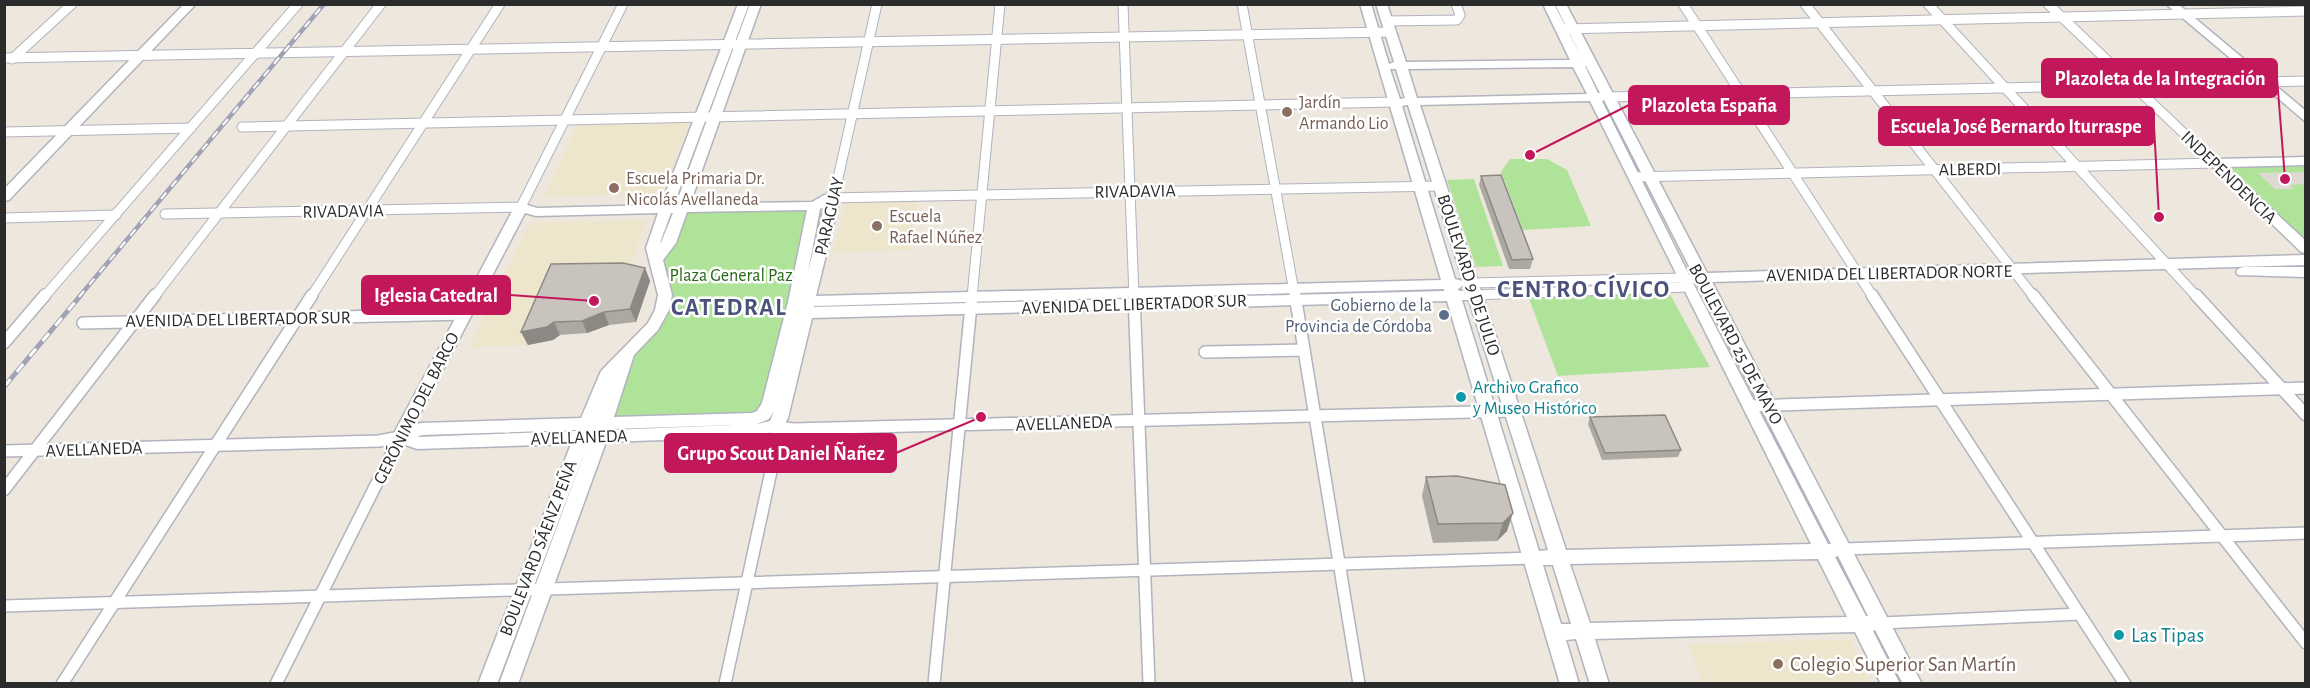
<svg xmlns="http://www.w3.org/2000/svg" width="2310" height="688" font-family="'Alegreya Sans',sans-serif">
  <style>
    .education { fill: #eee5cd }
    .green { fill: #b0e39a }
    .plaza { fill: #dddad4 }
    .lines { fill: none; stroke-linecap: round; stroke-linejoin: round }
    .street-far1-casing { stroke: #b1b3bf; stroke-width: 11 }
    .street-casing { stroke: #b1b3bf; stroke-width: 14 }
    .secondary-casing { stroke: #b1b3bf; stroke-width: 3 }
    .street-far1 { stroke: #fff; stroke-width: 9 }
    .street { stroke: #fff; stroke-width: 11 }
    .secondary { fill: #fff; fill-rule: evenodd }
    .rail-far1-casing { stroke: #a0a2b5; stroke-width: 4.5 }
    .rail-casing { stroke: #a0a2b5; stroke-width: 5 }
    .rail-far1 { stroke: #fff; stroke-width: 2; stroke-dasharray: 8; stroke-linecap: butt }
    .rail { stroke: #fff; stroke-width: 3; stroke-dasharray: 10; stroke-linecap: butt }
    .wall { fill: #aca9a3 }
    .shaded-wall { fill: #8c8984 }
    .building { fill: #c8c4bd; stroke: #8c8984; stroke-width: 1.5 }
    .education-dot { fill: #8d6e63; stroke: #fff; stroke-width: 2 }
    .service-dot { fill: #5c6f8a; stroke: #fff; stroke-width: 2 }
    .culture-dot { fill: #0f9aa8; stroke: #fff; stroke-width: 2 }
    .labels { text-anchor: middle; stroke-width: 5; stroke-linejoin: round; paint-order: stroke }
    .education-label { font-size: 18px; fill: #785e54; stroke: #fff; text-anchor: start }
    .street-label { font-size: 18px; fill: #2b2b2b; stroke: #fff }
    .park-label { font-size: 18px; fill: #28681b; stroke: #fff }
    .service-label { font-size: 18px; fill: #4e5e75; stroke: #fff; text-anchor: end }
    .culture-label { font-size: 18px; fill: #0d838f; stroke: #fff; text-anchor: start }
    .near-culture-label { font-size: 21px; fill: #0d838f; stroke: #fff; text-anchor: start }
    .near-education-label { font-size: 21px; fill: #785e54; stroke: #fff; text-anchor: start }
    .district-label { font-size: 24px; font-weight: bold; letter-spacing: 1.5px; fill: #4b527c; stroke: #fff }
    .leader { fill: none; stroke: #c2185b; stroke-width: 2 }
    .callout-dot { fill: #c2185b; stroke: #fff; stroke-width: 2 }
    .callout { fill: #c2185b; stroke: #c2185b; stroke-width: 2 }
    .callout-label { font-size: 20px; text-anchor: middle; font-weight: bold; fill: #fff }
  </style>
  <rect width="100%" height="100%" fill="#ede7dd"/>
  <g class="education">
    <path d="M 690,121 L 662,194 L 544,197 L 578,123 Z"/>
    <path d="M 918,201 L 910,250 L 834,253 L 845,202 Z"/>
    <path d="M 646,220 L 628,275 L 557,277 L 528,345 L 470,347 L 530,223 Z"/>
    <path d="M 1804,640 L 1850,640 L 1869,683 L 1703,683 L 1688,645 Z"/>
  </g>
  <g class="green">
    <path d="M 1510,159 L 1547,159 L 1567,170 L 1591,226 L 1523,230 L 1501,172 Z"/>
    <path d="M 2305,161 L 2305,249 L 2215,163 Z"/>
    <path d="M 1474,179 L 1503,266 L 1476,267 L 1447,180 Z"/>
    <path d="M 811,206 L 763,415 L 605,422 L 622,371 L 662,310 L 657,258 L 681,208 Z"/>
    <path d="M 1668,291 L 1710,367 L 1558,376 L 1528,296 Z"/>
  </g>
  <path class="plaza" d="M 2305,172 L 2305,184 L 2290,185 L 2294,189 L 2275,189 L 2258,173 Z"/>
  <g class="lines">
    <defs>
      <g id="street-far1">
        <path d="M 1123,4 L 1134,297"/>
        <path d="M 1242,4 L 1295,297"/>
        <path d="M 1683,4 L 1873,297"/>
        <path d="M 1805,4 L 2034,297"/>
        <path d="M 1928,4 L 2197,297"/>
        <path d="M 2048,4 L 2215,163"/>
        <path d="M 1387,21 L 1457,20 L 1460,15 L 1456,4"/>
        <path d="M 1565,29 L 2306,11"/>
        <path d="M 4,58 L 1390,32"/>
        <path d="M 12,59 L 72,4"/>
        <path d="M 1609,97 L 2306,81"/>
        <path d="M 242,127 L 1395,102"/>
        <path d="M 4,132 L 191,128"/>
        <path d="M 1635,177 L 2215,163"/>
        <path d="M 829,198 L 1440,186"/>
        <path d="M 829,198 L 836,187 L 877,4"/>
        <path d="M 165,214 L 521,207 L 623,4"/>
        <path d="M 4,218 L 116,215"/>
        <path d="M 1471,283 L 1684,278"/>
        <path d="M 1475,295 L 1688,287"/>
        <path d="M 44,297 L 298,4"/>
        <path d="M 154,297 L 381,4"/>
        <path d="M 311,297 L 500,4"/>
        <path d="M 972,297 L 1000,4"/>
      </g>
      <g id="street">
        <path d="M 1134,295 L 1149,684"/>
        <path d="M 1295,295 L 1359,684"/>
        <path d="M 1872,295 L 2125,684"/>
        <path d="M 2033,295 L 2306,643"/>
        <path d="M 2196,295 L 2306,415"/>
        <path d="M 83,323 L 465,314"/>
        <path d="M 4,343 L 45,295"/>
        <path d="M 1205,352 L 1304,350"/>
        <path d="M 1750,406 L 2306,388"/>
        <path d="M 4,451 L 379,441 L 400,437"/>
        <path d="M 4,490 L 155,295"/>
        <path d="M 1844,549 L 2306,533"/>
        <path d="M 4,606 L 1533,558"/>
        <path d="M 1882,623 L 2079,614"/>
        <path d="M 62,684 L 312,295"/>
        <path d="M 276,684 L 400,437"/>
        <path d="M 725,684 L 778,439 L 775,426 L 792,429 L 1514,411"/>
        <path d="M 934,684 L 972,295"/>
      </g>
      <g id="secondary">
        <path d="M 184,4 L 196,4 L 9,200 L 4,201 L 4,189 Z"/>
        <path d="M 738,4 L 749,4 L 674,204 L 676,204 L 750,4 L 761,4 L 690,204 L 812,202 L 824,195 L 834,195 L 838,206 L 816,296 L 1441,280 L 1360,4 L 1371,4 L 1389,64 L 1394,62 L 1376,4 L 1387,4 L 1406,62 L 1570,60 L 1543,4 L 1554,4 L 1583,60 L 1555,4 L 1566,4 L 1707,273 L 2306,255 L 2306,265 L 1712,282 L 1922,684 L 1903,684 L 1875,630 L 1873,631 L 1900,684 L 1881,684 L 1855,632 L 1595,639 L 1609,684 L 1590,684 L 1576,639 L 1566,640 L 1579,684 L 1560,684 L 1447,301 L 812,318 L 788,418 L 781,430 L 751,437 L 606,442 L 518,684 L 499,684 L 588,443 L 497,684 L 478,684 L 571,444 L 417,449 L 394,441 L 392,437 L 516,204 L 521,203 L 537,208 L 661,205 ZM 1585,66 L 1586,66 L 1600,93 L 1598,93 ZM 1573,67 L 1587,94 L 1417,98 L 1408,69 ZM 1390,69 L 1396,69 L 1405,98 L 1400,99 ZM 1604,100 L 1693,274 L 1689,275 L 1602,101 ZM 1590,101 L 1811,544 L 1566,550 L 1420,105 ZM 1408,105 L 1463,281 L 1455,279 L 1402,106 ZM 824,207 L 808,272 L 820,209 ZM 807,210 L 788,302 L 762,403 L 757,411 L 752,413 L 614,417 L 634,355 L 658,330 L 669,310 L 672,295 L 663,260 L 676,243 L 687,212 ZM 525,213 L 536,216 L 658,213 L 646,248 L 658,295 L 655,310 L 648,323 L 601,371 L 581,418 L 421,423 L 414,425 ZM 671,213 L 673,213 L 660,245 L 661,240 ZM 1693,283 L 1697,283 L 1831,544 L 1828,544 ZM 1464,285 L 1466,290 L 1459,291 L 1458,289 ZM 1444,289 L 1444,291 L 814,307 L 814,306 ZM 1462,300 L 1469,300 L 1548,550 L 1539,551 ZM 774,411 L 770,421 L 757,424 L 769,419 ZM 735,425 L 610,430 L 610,429 ZM 577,430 L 576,431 L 417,437 L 422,435 ZM 1838,556 L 1868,616 L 1866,616 L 1835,557 ZM 1818,559 L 1847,617 L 1590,623 L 1570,564 ZM 1543,565 L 1553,565 L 1571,624 L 1561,624 Z"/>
        <path d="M 2166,4 L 2178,4 L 2306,111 L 2306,122 Z"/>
        <path d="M 2306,157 L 2306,165 L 2226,167 L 2306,241 L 2306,253 L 2301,252 L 2209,163 L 2215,159 Z"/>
        <path d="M 2243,267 L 2306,267 L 2306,277 L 2238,275 L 2236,272 L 2238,269 Z"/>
      </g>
    </defs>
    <use href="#street-far1" class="street-far1-casing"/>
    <use href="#street" class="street-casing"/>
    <use href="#secondary" class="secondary-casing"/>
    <use href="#street-far1" class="street-far1"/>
    <use href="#street" class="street"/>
    <use href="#secondary" class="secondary"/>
    <defs>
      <path id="rail-far1" d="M 79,297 L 324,4"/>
      <path id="rail" d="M 4,387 L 81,295"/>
    </defs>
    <use href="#rail-far1" class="rail-far1-casing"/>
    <use href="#rail" class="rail-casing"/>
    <use href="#rail-far1" class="rail-far1"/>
    <use href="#rail" class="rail"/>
  </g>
  <g class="wall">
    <path d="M 1909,116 L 1949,124 L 1945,131 L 1913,131 L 1906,122 Z"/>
    <path d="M 1481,176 L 1533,259 L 1530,269 L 1509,269 L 1479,185 Z"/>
    <path d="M 645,268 L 650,281 L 636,322 L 609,325 L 587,333 L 560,335 L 553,340 L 528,345 L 521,332 Z"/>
    <path d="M 1590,417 L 1681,450 L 1678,457 L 1602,460 L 1588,424 Z"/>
    <path d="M 1426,477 L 1505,485 L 1507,531 L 1497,541 L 1433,543 L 1422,496 Z"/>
  </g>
  <g class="shaded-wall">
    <path d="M 645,268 L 650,281 L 636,322 L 630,309 Z"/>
    <path d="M 604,312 L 609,325 L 587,333 L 582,321 Z"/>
    <path d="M 554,322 L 560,335 L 553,340 L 528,345 L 521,332 Z"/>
    <path d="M 1513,513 L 1507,531 L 1497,541 L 1503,523 Z"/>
  </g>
  <g class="building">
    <path d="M 1501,175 L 1533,259 L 1512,260 L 1481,176 Z"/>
    <path d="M 623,263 L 645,268 L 630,309 L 604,312 L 582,321 L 554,322 L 547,327 L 521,332 L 551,264 Z"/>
    <path d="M 1665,415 L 1681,450 L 1605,453 L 1590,417 Z"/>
    <path d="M 1457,476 L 1505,485 L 1513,513 L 1503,523 L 1438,524 L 1426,477 Z"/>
  </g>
  <g class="education-dot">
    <circle cx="1287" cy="112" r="6"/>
    <circle cx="614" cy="188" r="6"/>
    <circle cx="877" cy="226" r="6"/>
    <circle cx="1778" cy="664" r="6"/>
  </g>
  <circle class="service-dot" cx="1444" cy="315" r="6"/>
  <g class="culture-dot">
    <circle cx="1461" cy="397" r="6"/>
    <circle cx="2119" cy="635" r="6"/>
  </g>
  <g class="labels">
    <g class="education-label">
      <text x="1299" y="108">Jardín<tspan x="1299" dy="21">Armando Lio</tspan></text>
      <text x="626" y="184">Escuela Primaria Dr.<tspan x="626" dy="21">Nicolás Avellaneda</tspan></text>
      <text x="889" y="222">Escuela<tspan x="889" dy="21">Rafael Núñez</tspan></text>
    </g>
    <g class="street-label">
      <text transform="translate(1970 169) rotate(-1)" y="6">ALBERDI</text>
      <text transform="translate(2229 177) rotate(44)" y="6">INDEPENDENCIA</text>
      <text transform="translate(1135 191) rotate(-1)" y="6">RIVADAVIA</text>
      <text transform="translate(343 211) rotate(-1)" y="6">RIVADAVIA</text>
      <text transform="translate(829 216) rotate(-77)" y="6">PARAGUAY</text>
      <text transform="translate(1889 273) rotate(-1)" y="6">AVENIDA DEL LIBERTADOR NORTE</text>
      <text transform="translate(1469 275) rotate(72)" y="6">BOULEVARD 9 DE JULIO</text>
      <text transform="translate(1134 304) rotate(-2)" y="6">AVENIDA DEL LIBERTADOR SUR</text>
      <text transform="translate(238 319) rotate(-1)" y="6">AVENIDA DEL LIBERTADOR SUR</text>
      <text transform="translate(1736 344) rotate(62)" y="6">BOULEVARD 25 DE MAYO</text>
      <text transform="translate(416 408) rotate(-63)" y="6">GERÓNIMO DEL BARCO</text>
      <text transform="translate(1064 423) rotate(-2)" y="6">AVELLANEDA</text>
      <text transform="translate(579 437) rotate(-2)" y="6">AVELLANEDA</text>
      <text transform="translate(94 449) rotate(-2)" y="6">AVELLANEDA</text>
      <text transform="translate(538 548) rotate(-69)" y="6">BOULEVARD SÁENZ PEÑA</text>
    </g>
    <g class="park-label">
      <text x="731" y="281">Plaza General Paz</text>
    </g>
    <g class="service-label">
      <text x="1432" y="311">Gobierno de la<tspan x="1432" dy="21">Provincia de Córdoba</tspan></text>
    </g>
    <g class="culture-label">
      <text x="1473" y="393">Archivo Grafico<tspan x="1473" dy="21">y Museo Histórico</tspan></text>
    </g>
    <g class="near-culture-label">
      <text x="2131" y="642">Las Tipas</text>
    </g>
    <g class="near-education-label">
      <text x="1790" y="671">Colegio Superior San Martín</text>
    </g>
    <g class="district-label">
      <text x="1584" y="297">CENTRO CÍVICO</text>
      <text x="729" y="315">CATEDRAL</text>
    </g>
  </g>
  <path class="leader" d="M2285 179L2277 78M1530 155L1629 105M2159 217L2154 126M594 301L510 295M981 417L896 453"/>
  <g class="callout-dot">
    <circle cx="2285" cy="179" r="6"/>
    <circle cx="1530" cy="155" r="6"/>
    <circle cx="2159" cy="217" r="6"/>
    <circle cx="594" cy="301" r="6"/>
    <circle cx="981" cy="417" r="6"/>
  </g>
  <g class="callout">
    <rect x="2042" y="59" width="235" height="38" rx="6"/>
    <rect x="1629" y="86" width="160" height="38" rx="6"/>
    <rect x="1879" y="107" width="275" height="38" rx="6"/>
    <rect x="362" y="276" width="148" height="38" rx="6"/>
    <rect x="665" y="434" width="231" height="38" rx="6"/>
  </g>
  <g class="callout-label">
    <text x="2160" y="85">Plazoleta de la Integración</text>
    <text x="1709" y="112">Plazoleta España</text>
    <text x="2016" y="133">Escuela José Bernardo Iturraspe</text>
    <text x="436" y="302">Iglesia Catedral</text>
    <text x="781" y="460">Grupo Scout Daniel Ñañez</text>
  </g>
  <rect width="2310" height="688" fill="none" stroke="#2b2b2b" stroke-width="12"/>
</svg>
